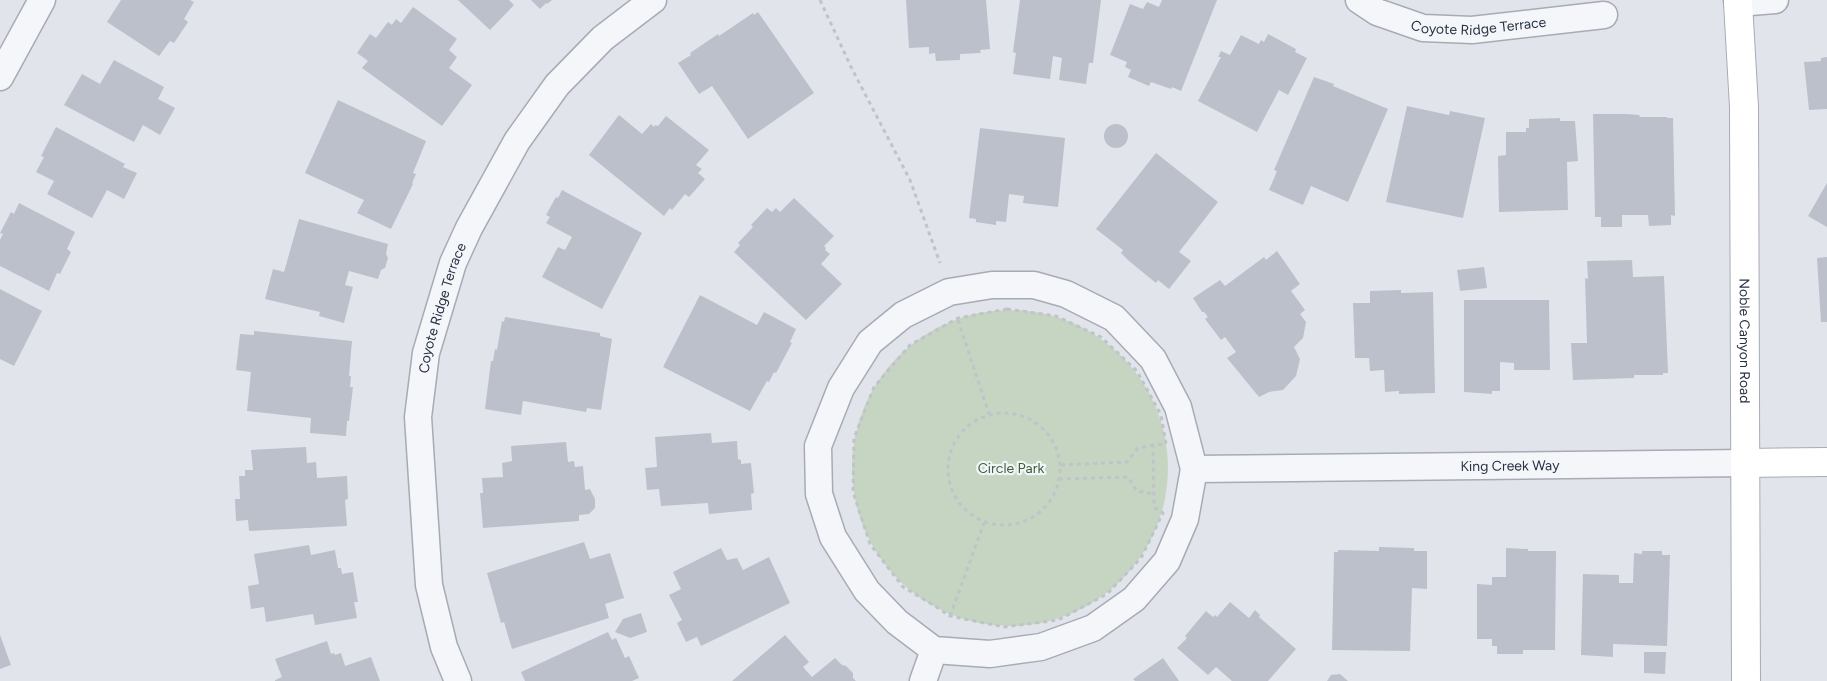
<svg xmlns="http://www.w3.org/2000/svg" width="1827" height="681" font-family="Figtree,sans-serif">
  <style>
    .green { fill: #c6d5c1 }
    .building { fill: #bbc0cb }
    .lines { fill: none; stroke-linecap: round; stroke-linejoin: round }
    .street-casing { stroke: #a6abb6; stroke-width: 29 }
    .secondary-casing { stroke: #a6abb6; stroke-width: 30 }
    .path { stroke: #bfc3ca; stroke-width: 3; stroke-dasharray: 4 4; stroke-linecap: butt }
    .street { stroke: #f4f6f9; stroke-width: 26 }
    .secondary { stroke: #fff; stroke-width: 28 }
    .labels { text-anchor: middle; stroke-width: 4.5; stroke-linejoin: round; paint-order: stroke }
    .street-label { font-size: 14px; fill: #283144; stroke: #f1f4f8 }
    .park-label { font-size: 14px; fill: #3b6134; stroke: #f1f4f8 }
  </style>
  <rect width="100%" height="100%" fill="#e1e5eb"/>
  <circle class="green" cx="1010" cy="468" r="158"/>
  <g class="building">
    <path d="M 121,0 L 190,0 L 194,2 L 184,19 L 188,22 L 174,43 L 170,41 L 159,56 L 107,22 Z"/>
    <path d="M 458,0 L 509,0 L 514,5 L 490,30 Z"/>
    <path d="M 531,0 L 552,0 L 547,4 L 546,3 L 540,9 Z"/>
    <path d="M 906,0 L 986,0 L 990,49 L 980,50 L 981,53 L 960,54 L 960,60 L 936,61 L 935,53 L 929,54 L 929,47 L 909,48 Z"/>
    <path d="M 1020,0 L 1101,0 L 1093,63 L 1089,63 L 1086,84 L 1059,80 L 1062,58 L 1053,56 L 1050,79 L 1013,74 L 1016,53 L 1013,52 Z"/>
    <path d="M 1162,0 L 1217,0 L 1181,91 L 1172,87 L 1171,89 L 1151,82 L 1149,86 L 1128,77 L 1131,70 L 1125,67 L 1127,62 L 1110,55 L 1130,4 L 1143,9 L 1147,2 L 1159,7 Z"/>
    <path d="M 413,7 L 457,39 L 449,50 L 457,57 L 449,68 L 472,85 L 442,126 L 362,68 L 368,61 L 357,53 L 370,34 L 376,38 L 388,22 L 392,25 L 396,19 L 401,23 Z"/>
    <path d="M 758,12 L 814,93 L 748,139 L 712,86 L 699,94 L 678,63 L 691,55 L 690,53 L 718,34 L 719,36 L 753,13 L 754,15 Z"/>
    <path d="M 1268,34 L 1296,49 L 1295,52 L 1307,58 L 1288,95 L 1279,90 L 1257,132 L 1198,101 L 1221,57 L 1218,57 L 1221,51 L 1230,55 L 1241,35 L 1259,44 L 1261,40 L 1264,42 Z"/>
    <path d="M 1827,57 L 1827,109 L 1809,110 L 1804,62 L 1821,61 L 1821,58 Z"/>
    <path d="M 114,60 L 164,87 L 158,99 L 175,108 L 160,135 L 143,125 L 134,142 L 64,105 L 82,74 L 100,84 Z"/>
    <path d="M 1314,77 L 1334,84 L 1333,86 L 1388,109 L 1348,202 L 1311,186 L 1303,205 L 1269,190 L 1277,171 L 1274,170 Z"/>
    <path d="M 338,100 L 426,141 L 413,173 L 416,174 L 412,183 L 413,184 L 391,229 L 357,213 L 364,200 L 305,173 Z"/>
    <path d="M 1407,106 L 1449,115 L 1450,111 L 1485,118 L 1463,218 L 1386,202 Z"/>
    <path d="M 1593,114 L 1627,114 L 1639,115 L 1640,117 L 1667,117 L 1667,118 L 1673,118 L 1675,216 L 1671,215 L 1671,225 L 1649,226 L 1648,215 L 1622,215 L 1622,227 L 1601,227 L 1601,217 L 1595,217 Z"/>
    <path d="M 619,115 L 642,134 L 651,124 L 654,127 L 655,125 L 658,126 L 666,116 L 709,150 L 696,165 L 702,169 L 698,173 L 705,179 L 689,197 L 685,194 L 672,210 L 670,208 L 664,216 L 589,155 Z"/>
    <path d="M 1560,118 L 1560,121 L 1575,121 L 1578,161 L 1567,162 L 1568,210 L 1499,212 L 1498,156 L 1506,155 L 1506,132 L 1526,132 L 1526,128 L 1529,128 L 1529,119 Z"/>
    <circle cx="1116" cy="136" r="12"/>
    <path d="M 56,127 L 125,164 L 123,167 L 137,173 L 124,199 L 107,190 L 92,218 L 47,194 L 54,181 L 36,172 L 44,157 L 41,156 Z"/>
    <path d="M 980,128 L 1065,138 L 1058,207 L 1023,203 L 1024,196 L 1009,194 L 1006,222 L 996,221 L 996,225 L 976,222 L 976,219 L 969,218 Z"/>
    <path d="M 1156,153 L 1218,202 L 1179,252 L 1191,261 L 1169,289 L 1158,280 L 1156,283 L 1129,261 L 1121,253 L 1123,250 L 1096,229 Z"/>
    <path d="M 1827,183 L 1827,227 L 1808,216 Z"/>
    <path d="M 562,190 L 642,233 L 602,309 L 542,277 L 558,247 L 565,250 L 572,237 L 546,223 L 550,217 L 546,215 L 556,197 L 558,198 Z"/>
    <path d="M 794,198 L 834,236 L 824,246 L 826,248 L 825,250 L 830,254 L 821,264 L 842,284 L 806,320 L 734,252 L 740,245 L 738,243 L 753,227 L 751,225 L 767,208 L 772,212 L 776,208 L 780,212 Z"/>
    <path d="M 19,203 L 75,232 L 67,249 L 71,252 L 60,274 L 57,273 L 49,291 L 0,266 L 0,240 L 3,234 L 0,233 L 11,212 L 14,214 Z"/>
    <path d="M 299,219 L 388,244 L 386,254 L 388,258 L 385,268 L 381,270 L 378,279 L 349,271 L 345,285 L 353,287 L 344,323 L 319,316 L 320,312 L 265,299 L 273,269 L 284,272 Z"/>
    <path d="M 1277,251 L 1300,284 L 1291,291 L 1305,310 L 1300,314 L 1306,322 L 1303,338 L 1294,347 L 1300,359 L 1296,376 L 1283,390 L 1269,392 L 1259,397 L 1227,358 L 1236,352 L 1225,337 L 1221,340 L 1205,319 L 1208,317 L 1204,312 L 1202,312 L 1193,298 L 1220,280 L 1225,286 L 1264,257 L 1266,260 Z"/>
    <path d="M 1827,257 L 1827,322 L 1821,322 L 1817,258 Z"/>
    <path d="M 1632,260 L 1633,277 L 1664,276 L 1668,373 L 1663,373 L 1663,375 L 1634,375 L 1634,378 L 1573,380 L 1571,343 L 1587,343 L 1585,278 L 1588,279 L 1587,261 Z"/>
    <path d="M 1484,267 L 1487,288 L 1460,291 L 1457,270 Z"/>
    <path d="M 0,289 L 42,311 L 14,366 L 0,359 Z"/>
    <path d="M 1401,290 L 1401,293 L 1433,292 L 1435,393 L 1399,394 L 1399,391 L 1385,392 L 1384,370 L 1370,371 L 1369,358 L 1355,358 L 1353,303 L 1370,303 L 1370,291 Z"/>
    <path d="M 700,295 L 757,325 L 764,312 L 796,329 L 790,342 L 792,343 L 776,373 L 774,372 L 769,382 L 767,381 L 750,411 L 663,367 Z"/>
    <path d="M 1464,300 L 1549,300 L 1550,370 L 1514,370 L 1514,363 L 1500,362 L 1500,391 L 1492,391 L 1492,394 L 1464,392 Z"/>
    <path d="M 505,317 L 600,333 L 600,336 L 612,339 L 601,410 L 587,408 L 586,412 L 523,401 L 521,415 L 485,409 L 491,361 L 493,361 L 495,349 L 497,350 L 502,321 L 504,322 Z"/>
    <path d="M 254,331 L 352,341 L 349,376 L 351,376 L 350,387 L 353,387 L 349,421 L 347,421 L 346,436 L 310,433 L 311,418 L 247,411 L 251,372 L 236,370 L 240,334 L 254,335 Z"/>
    <path d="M 711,433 L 712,443 L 737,441 L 738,459 L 741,460 L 741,464 L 751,463 L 754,493 L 751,494 L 752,510 L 709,514 L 708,503 L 661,506 L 659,489 L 647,490 L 645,468 L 657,467 L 655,437 Z"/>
    <path d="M 566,442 L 568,462 L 574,461 L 575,467 L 583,466 L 585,490 L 590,489 L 595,499 L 595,508 L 589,514 L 579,515 L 579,521 L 483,528 L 480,493 L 483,493 L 482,478 L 503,477 L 502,463 L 512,461 L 511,446 Z"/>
    <path d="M 306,447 L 307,463 L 316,462 L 317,478 L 347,476 L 348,499 L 345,500 L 347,526 L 249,531 L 248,520 L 236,521 L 235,499 L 240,499 L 239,476 L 245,476 L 245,470 L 253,470 L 251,450 Z"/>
    <path d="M 584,542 L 590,559 L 610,553 L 624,598 L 605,604 L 609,618 L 512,649 L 504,622 L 501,623 L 487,573 Z"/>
    <path d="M 309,545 L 311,555 L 335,550 L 338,568 L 341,568 L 342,574 L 353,572 L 358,602 L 354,602 L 357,618 L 315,625 L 313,614 L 266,622 L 264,607 L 251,609 L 248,586 L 259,584 L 254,554 Z"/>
    <path d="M 1379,547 L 1414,548 L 1414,551 L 1427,551 L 1427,589 L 1412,588 L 1410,651 L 1332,650 L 1334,552 L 1338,552 L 1338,550 L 1379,551 Z"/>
    <path d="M 721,548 L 727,560 L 737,558 L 743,570 L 769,557 L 790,603 L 701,646 L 697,637 L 686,642 L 677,623 L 682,620 L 669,595 L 681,589 L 673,572 Z"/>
    <path d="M 1506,548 L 1528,549 L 1528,551 L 1556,551 L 1555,650 L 1523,650 L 1523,654 L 1497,654 L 1497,646 L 1492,646 L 1492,639 L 1477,639 L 1477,584 L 1492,585 L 1492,577 L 1506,577 Z"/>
    <path d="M 1642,551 L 1662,551 L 1662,555 L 1670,555 L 1667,646 L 1613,644 L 1613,657 L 1581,655 L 1583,574 L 1619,575 L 1619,583 L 1633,583 L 1634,553 L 1642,554 Z"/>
    <path d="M 1230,602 L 1249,618 L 1255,610 L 1260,615 L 1259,617 L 1296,649 L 1268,681 L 1232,681 L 1216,667 L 1208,675 L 1177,648 L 1187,638 L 1185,636 L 1206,611 L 1213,617 L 1215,615 L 1217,617 Z"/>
    <path d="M 641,613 L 647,632 L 630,638 L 615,632 L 623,619 Z"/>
    <path d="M 608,632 L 612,640 L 616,638 L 625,658 L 629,656 L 639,678 L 632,681 L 525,681 L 521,672 Z"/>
    <path d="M 0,635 L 11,665 L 0,669 Z"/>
    <path d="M 785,635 L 809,662 L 803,667 L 812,677 L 835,658 L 842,665 L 846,666 L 853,673 L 853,678 L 856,681 L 732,681 Z"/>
    <path d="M 327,641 L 331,654 L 334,653 L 335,655 L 341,653 L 345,666 L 371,657 L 380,681 L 275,681 L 275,680 L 282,677 L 275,659 Z"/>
    <path d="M 1644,652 L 1666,652 L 1665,674 L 1644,673 Z"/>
    <path d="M 1163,658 L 1179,681 L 1135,681 L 1133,679 Z"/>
    <path d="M 1340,674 L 1348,681 L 1327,681 L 1331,675 Z"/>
  </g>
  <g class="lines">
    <defs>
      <g id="street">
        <path id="s1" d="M 1359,0 L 1377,12 L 1423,28 L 1472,30 L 1604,15"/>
        <path d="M 1737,0 L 1738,3 L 1775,0"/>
        <path d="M 0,77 L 42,0"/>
        <path d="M 992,285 L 1034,285 L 1066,294 L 1114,318 L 1153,359 L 1178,407 L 1194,469 L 1185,519 L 1167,561 L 1134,599 L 1093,628 L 1041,647 L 990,654 L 934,650 L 897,622 L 867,591 L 833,537 L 819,494 L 818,446 L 841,388 L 870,342 L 903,315 L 949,292 Z"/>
        <path id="s2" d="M 1194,469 L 1746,463"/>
        <path id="s3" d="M 458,681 L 444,647 L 429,585 L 418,417 L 426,353 L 453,263 L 469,228 L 517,141 L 557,85 L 603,38 L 653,0"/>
        <path d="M 923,681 L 934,650"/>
      </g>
      <g id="secondary">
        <path id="s4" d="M 1738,3 L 1744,107 L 1746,681"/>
        <path d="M 1746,463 L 1827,462"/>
      </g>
    </defs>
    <use href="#street" class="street-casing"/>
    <use href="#secondary" class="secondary-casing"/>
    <g class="path">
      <path d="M 820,0 L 852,69 L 910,180 L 940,263"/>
      <path d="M 1007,309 L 1056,316 L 1101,337 L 1137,371 L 1161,415 L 1166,444 L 1153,445 L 1154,507 L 1163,513 L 1141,558 L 1107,594 L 1058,620 L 1004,627 L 950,616 L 930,603 L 903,587 L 870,544 L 853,492 L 854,438 L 874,387 L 910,345 L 958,318 Z"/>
      <path d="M 958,320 L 989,414"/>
      <circle cx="1004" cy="469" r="56"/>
      <path d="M 1061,465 L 1127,462 L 1138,448 L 1153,445"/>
      <path d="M 1059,479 L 1128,477 L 1137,491 L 1154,494"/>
      <path d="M 950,616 L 984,523"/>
    </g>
    <use href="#street" class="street"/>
    <use href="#secondary" class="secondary"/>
  </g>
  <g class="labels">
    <g class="street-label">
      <text dy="5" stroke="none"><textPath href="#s1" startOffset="126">Coyote Ridge Terrace</textPath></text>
      <text dy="5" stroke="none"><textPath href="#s3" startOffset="381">Coyote Ridge Terrace</textPath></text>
      <text dy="5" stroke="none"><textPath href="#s4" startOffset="338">Noble Canyon Road</textPath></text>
      <text dy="5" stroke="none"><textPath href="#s2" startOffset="316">King Creek Way</textPath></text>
    </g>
    <g class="park-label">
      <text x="1011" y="473">Circle Park</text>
    </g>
  </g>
</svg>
